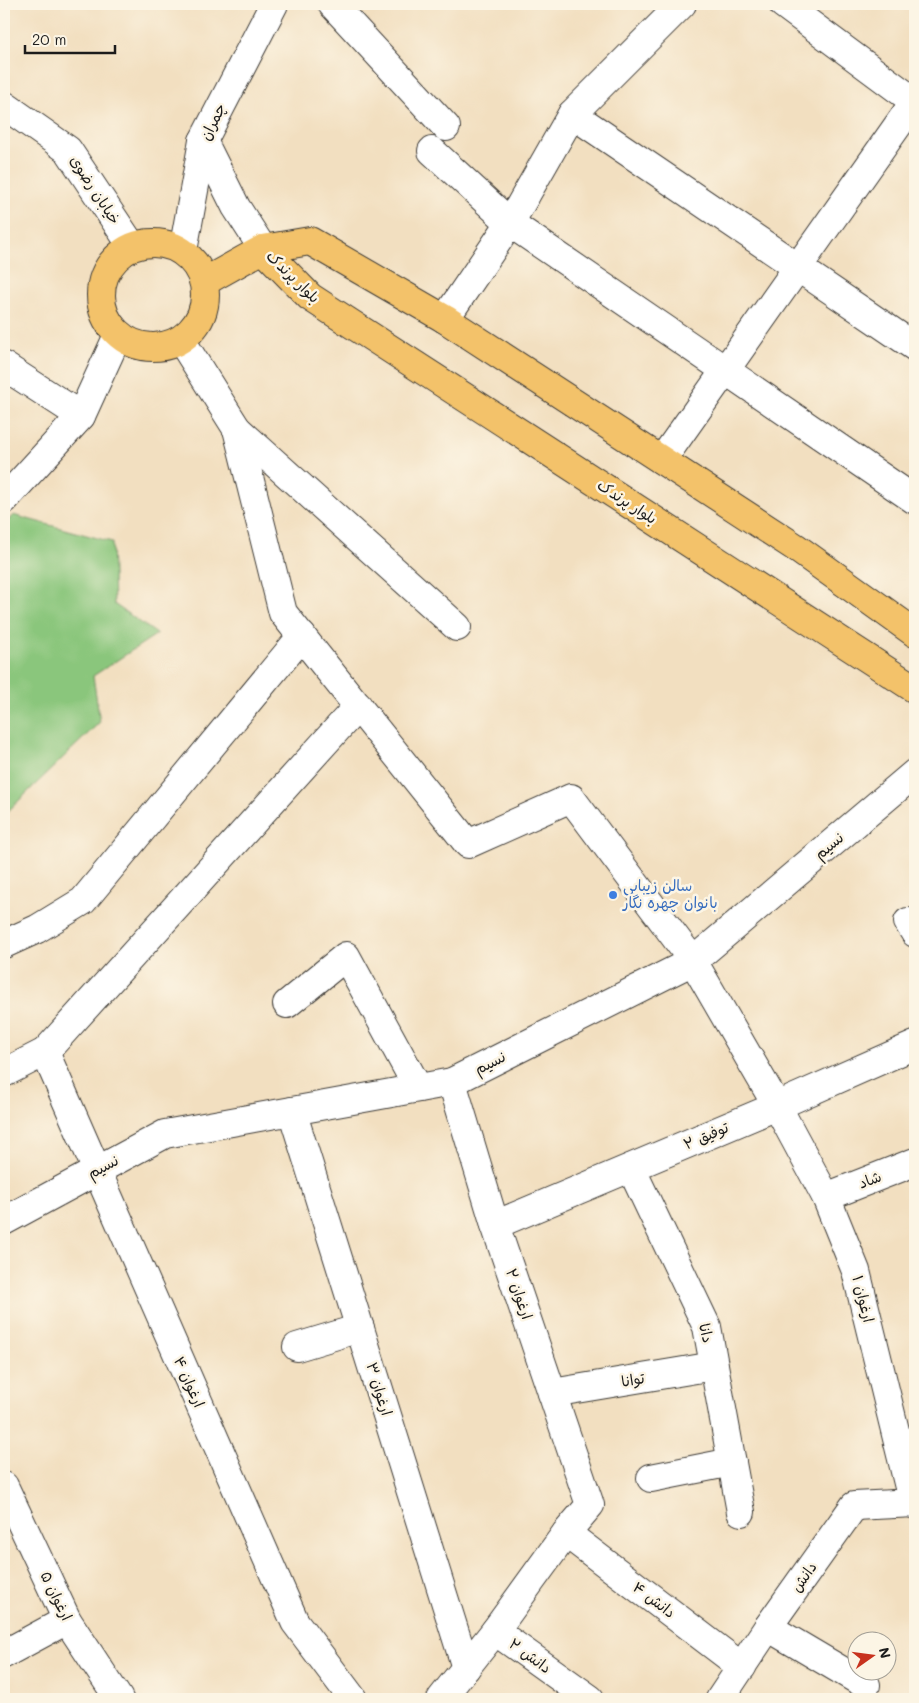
<svg xmlns="http://www.w3.org/2000/svg" width="919" height="1703" font-family="Mali,'Playpen Sans Arabic',sans-serif">
  <style>
    .green { fill: #8ac67c; stroke: #53714c }
    .lines { fill: none; stroke-linecap: round; stroke-linejoin: round }
    .minor-casing { stroke: #3c3935; stroke-width: 30 }
    .major-casing { stroke: #3c3935; stroke-width: 30 }
    .minor { stroke: #fff; stroke-width: 28 }
    .major { stroke: #f3c26a; stroke-width: 28 }
    .shop-dot { fill: #3f7fe0; stroke: #fcf5e5; stroke-width: 2 }
    .labels { text-anchor: middle; stroke-width: 5; stroke-linejoin: round; paint-order: stroke }
    .street-label { font-size: 15px; fill: #1c1c1c; stroke: #fcf5e5 }
    .shop-label { font-size: 15px; fill: #366cbe; stroke: #fcf5e5; text-anchor: start }
  </style>
  <rect width="100%" height="100%" fill="#fcf5e5"/>
  <filter id="ink" filterUnits="userSpaceOnUse"><feTurbulence type="fractalNoise" baseFrequency=".02" numOctaves="2"/><feDisplacementMap in="SourceGraphic" scale="10" xChannelSelector="R" yChannelSelector="G"/><feConvolveMatrix kernelMatrix="1 2 1 2 8 2 1 2 1" color-interpolation-filters="sRGB"/></filter>
  <filter id="wash" filterUnits="userSpaceOnUse"><feTurbulence type="fractalNoise" baseFrequency=".0096" numOctaves="4" result="noise"/><feDisplacementMap in="SourceGraphic" scale="20" xChannelSelector="R" yChannelSelector="G"/><feGaussianBlur stdDeviation="1.12" result="paint"/><feColorMatrix in="noise" values="0 0 0 0 0 0 0 0 0 0 0 0 0 0 0 0 0 1.4 0 .05"/><feComposite in="paint" operator="in"/></filter>
  <g filter="url(#wash)">
    <rect width="100%" height="100%" fill="#f2dfc0"/>
    <path class="green" d="M 13,515 L 112,542 L 114,604 L 157,634 L 93,676 L 100,722 L 4,815 L 4,525 Z"/>
  </g>
  <g filter="url(#ink)">
    <g class="lines">
      <defs>
        <g id="minor">
          <path d="M 332,4 L 446,127"/>
          <path d="M 783,4 L 915,102"/>
          <path d="M 4,105 L 68,150 L 132,246"/>
          <path d="M 572,114 L 915,347"/>
          <path d="M 203,141 L 236,207 L 263,249"/>
          <path d="M 432,151 L 510,223 L 915,500"/>
          <path d="M 183,251 L 203,141 L 274,4"/>
          <path d="M 445,319 L 510,223 L 572,114 L 682,4"/>
          <path d="M 181,340 L 237,429 L 283,613 L 468,844 L 571,798 L 693,961 L 777,1106 L 826,1197 L 856,1271 L 913,1504"/>
          <path d="M 4,366 L 81,416"/>
          <path d="M 237,429 L 457,627"/>
          <path d="M 662,460 L 915,101"/>
          <path d="M 4,500 L 81,416 L 118,335"/>
          <path d="M 908,922 L 915,933"/>
          <path d="M 4,944 L 37,929 L 83,901 L 302,636"/>
          <path d="M 287,1004 L 346,956 L 418,1088"/>
          <path d="M 45,1052 L 295,1622 L 353,1699"/>
          <path d="M 4,1073 L 45,1052 L 358,706"/>
          <path d="M 292,1111 L 466,1668"/>
          <path d="M 631,1168 L 707,1327 L 741,1512"/>
          <path d="M 826,1197 L 915,1162"/>
          <path d="M 4,1221 L 165,1134 L 452,1082 L 693,961 L 915,773"/>
          <path d="M 495,1225 L 777,1106 L 915,1045"/>
          <path d="M 297,1347 L 360,1328"/>
          <path d="M 552,1393 L 714,1366"/>
          <path d="M 651,1478 L 732,1462"/>
          <path d="M 4,1486 L 67,1620 L 119,1699"/>
          <path d="M 566,1533 L 742,1667"/>
          <path d="M 768,1627 L 866,1685"/>
          <path d="M 495,1631 L 590,1699"/>
          <path d="M 4,1654 L 67,1620"/>
          <path d="M 441,1699 L 495,1631 L 566,1533 L 590,1505 L 495,1225 L 452,1082"/>
          <path d="M 720,1699 L 768,1627 L 854,1506 L 915,1503"/>
        </g>
        <g id="major">
          <circle cx="153" cy="295" r="52"/>
          <path d="M 263,249 L 310,297 L 915,689"/>
          <path d="M 204,282 L 263,249 L 310,241 L 445,319 L 795,547 L 915,633"/>
        </g>
      </defs>
      <use href="#minor" class="minor-casing"/>
      <use href="#major" class="major-casing"/>
      <use href="#minor" class="minor"/>
      <use href="#major" class="major"/>
    </g>
  </g>
  <circle class="shop-dot" cx="613" cy="895" r="5"/>
  <g class="labels">
    <g class="street-label">
      <text transform="translate(213 122) rotate(-64)" y="5">چمران</text>
      <text transform="translate(95 190) rotate(57)" y="5">خیابان رضوی</text>
      <text transform="translate(293 277) rotate(44)" y="5">بلوار پرندک</text>
      <text transform="translate(627 502) rotate(33)" y="5">بلوار پرندک</text>
      <text transform="translate(829 846) rotate(-40)" y="5">نسیم</text>
      <text transform="translate(490 1063) rotate(-27)" y="5">نسیم</text>
      <text transform="translate(706 1136) rotate(-23)" y="5">توفیق ۲</text>
      <text transform="translate(103 1167) rotate(-28)" y="5">نسیم</text>
      <text transform="translate(870 1180) rotate(-21)" y="5">شاد</text>
      <text transform="translate(519 1294) rotate(71)" y="5">ارغوان ۲</text>
      <text transform="translate(863 1299) rotate(76)" y="5">ارغوان ۱</text>
      <text transform="translate(706 1333) rotate(75)" y="5">دانا</text>
      <text transform="translate(633 1380) rotate(-10)" y="5">توانا</text>
      <text transform="translate(189 1382) rotate(66)" y="5">ارغوان ۴</text>
      <text transform="translate(379 1389) rotate(73)" y="5">ارغوان ۳</text>
      <text transform="translate(804 1577) rotate(-55)" y="5">دانش</text>
      <text transform="translate(56 1596) rotate(64)" y="5">ارغوان ۵</text>
      <text transform="translate(654 1600) rotate(37)" y="5">دانش ۴</text>
      <text transform="translate(530 1656) rotate(36)" y="5">دانش ۲</text>
    </g>
    <g class="shop-label">
      <text x="623" y="891">سالن زیبایی<tspan x="623" dy="17">بانوان چهره نگار</tspan></text>
    </g>
  </g>
  <rect width="919" height="1703" fill="none" stroke="#fcf5e5" stroke-width="20"/>
  <g transform="translate(872 1656) rotate(76)"><circle r="24" fill="#fcf5e5" stroke="#a29e95"/>
  <path d="M0-4L9 19L0 12L-9 19Z" fill="#c8321e"/>
  <text y="-8" font-size="14" font-weight="bold" text-anchor="middle" fill="#1c1c1c">N</text>
  </g>
  <path d="M25 45v8h90v-8" fill="none" stroke="#1c1c1c" stroke-width="2.5"/>
  <text x="32" y="45" font-size="15" fill="#1c1c1c" stroke="#fcf5e5" stroke-width="4" paint-order="stroke">20 m</text>
</svg>
